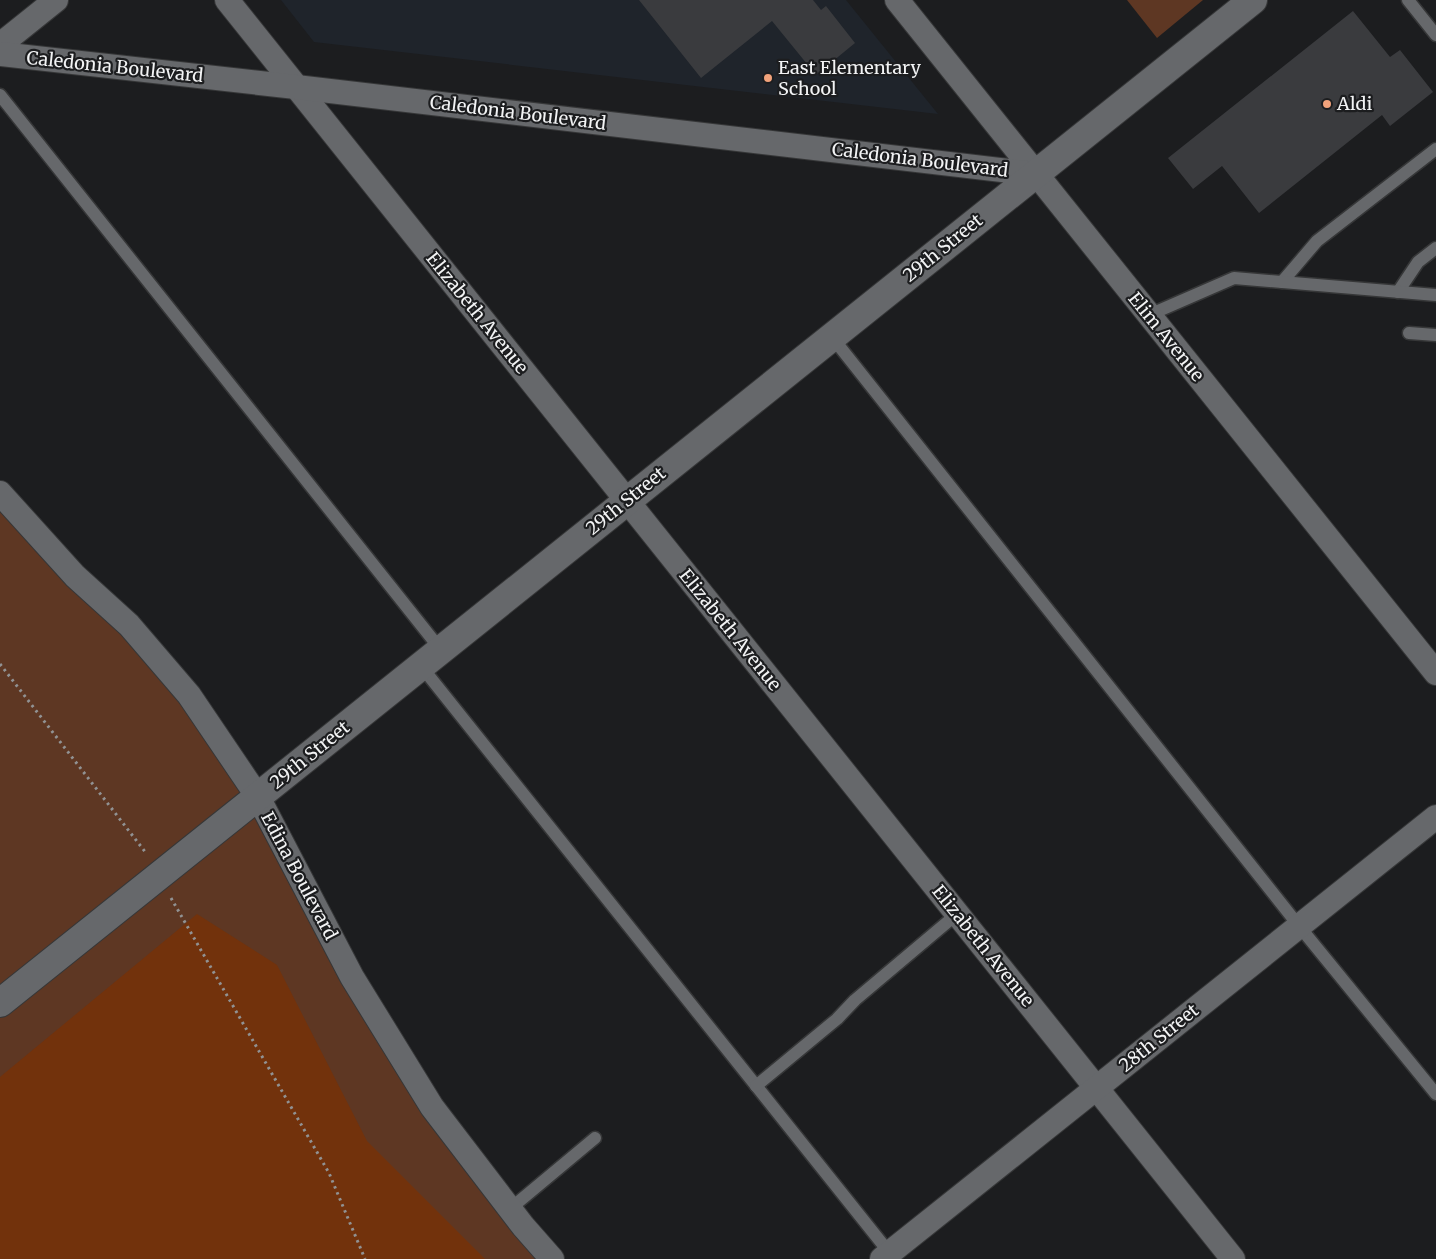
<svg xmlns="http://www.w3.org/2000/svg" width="1436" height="1259" font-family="Merriweather,serif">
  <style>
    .built { fill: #1f242b }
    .green { fill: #5e3723 }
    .forest { fill: #72320c }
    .building { fill: #3a3b3e }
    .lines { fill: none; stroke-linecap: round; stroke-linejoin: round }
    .service-casing { stroke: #363738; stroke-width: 15 }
    .minor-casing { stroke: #363738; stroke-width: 26 }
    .tertiary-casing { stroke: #363738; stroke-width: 30 }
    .path { stroke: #919293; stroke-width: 3; stroke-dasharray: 2.5 4; stroke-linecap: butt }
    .service { stroke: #66686b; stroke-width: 12 }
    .minor { stroke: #66686b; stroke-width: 24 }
    .tertiary { stroke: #66686b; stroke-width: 28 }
    .poi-dot { fill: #f1a27b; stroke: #1c1d1f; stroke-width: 2 }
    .labels { text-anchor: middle; stroke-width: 4.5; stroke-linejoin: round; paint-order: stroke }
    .street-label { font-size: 18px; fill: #f2f3f4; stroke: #1c1d1f }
    .poi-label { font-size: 18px; fill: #f2f3f4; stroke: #1c1d1f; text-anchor: start }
  </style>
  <rect width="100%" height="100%" fill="#1c1d1f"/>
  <path class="built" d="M 281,0 L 846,0 L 938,114 L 314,42 Z"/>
  <g class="green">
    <path d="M 1127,0 L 1203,0 L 1157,38 Z"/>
    <path d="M 0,493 L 189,695 L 352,977 L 552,1259 L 0,1259 Z"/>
  </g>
  <path class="forest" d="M 197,914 L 277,965 L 367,1141 L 485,1259 L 0,1259 L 0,1077 Z"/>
  <g class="building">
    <path d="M 639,0 L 813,0 L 821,10 L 826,6 L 855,43 L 816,75 L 772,21 L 701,78 Z"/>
    <path d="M 1353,11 L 1390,57 L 1400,50 L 1433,92 L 1390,126 L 1382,115 L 1259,213 L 1222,166 L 1193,189 L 1168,158 Z"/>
  </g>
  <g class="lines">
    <defs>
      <g id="service">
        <path d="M 1408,0 L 1436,35"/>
        <path d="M 0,95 L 441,650"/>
        <path d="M 1282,282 L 1317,241 L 1436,149"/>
        <path d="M 1398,292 L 1418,262 L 1436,248"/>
        <path d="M 1149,315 L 1234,278 L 1436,295"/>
        <path d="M 1409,333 L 1436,335"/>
        <path d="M 832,337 L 1299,926 L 1436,1094"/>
        <path d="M 421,666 L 892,1256"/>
        <path d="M 756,1086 L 837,1019 L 855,1000 L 957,914"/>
        <path d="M 510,1209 L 595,1138"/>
      </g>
      <g id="minor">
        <path d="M 227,0 L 1233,1259"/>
        <path d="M 897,0 L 1436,673"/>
        <path d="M 0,45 L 56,0"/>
        <path d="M 0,54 L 296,87 L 1035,174"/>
        <path d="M 0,493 L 75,576 L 129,625 L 189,695 L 258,797 L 352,977 L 432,1107 L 523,1226 L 552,1259"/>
        <path d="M 882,1259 L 1436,817"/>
      </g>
      <path id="tertiary" d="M 0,1003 L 1253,0"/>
    </defs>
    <use href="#service" class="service-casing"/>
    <use href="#minor" class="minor-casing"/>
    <use href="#tertiary" class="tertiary-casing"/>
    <g class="path">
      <path d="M 0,664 L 146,853"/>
      <path d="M 171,898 L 329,1173 L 365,1259"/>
    </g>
    <use href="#service" class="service"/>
    <use href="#minor" class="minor"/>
    <use href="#tertiary" class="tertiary"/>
  </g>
  <g class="poi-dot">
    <circle cx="768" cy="78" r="5"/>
    <circle cx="1327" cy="104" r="5"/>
  </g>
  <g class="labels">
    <g class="street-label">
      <text transform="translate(115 67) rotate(6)" y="6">Caledonia Boulevard</text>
      <text transform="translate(518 113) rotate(7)" y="6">Caledonia Boulevard</text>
      <text transform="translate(920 160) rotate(7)" y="6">Caledonia Boulevard</text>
      <text transform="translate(943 248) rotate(-39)" y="6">29th Street</text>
      <text transform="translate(477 313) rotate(51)" y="6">Elizabeth Avenue</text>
      <text transform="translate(1166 337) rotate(51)" y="6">Elim Avenue</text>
      <text transform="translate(626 501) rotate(-39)" y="6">29th Street</text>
      <text transform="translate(730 630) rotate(51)" y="6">Elizabeth Avenue</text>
      <text transform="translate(310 755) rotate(-39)" y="6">29th Street</text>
      <text transform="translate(299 876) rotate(62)" y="6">Edina Boulevard</text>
      <text transform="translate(983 946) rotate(51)" y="6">Elizabeth Avenue</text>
      <text transform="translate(1159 1038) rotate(-39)" y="6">28th Street</text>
    </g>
    <g class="poi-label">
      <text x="778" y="74">East Elementary<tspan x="778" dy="21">School</tspan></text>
      <text x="1337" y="110">Aldi</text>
    </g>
  </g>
</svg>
